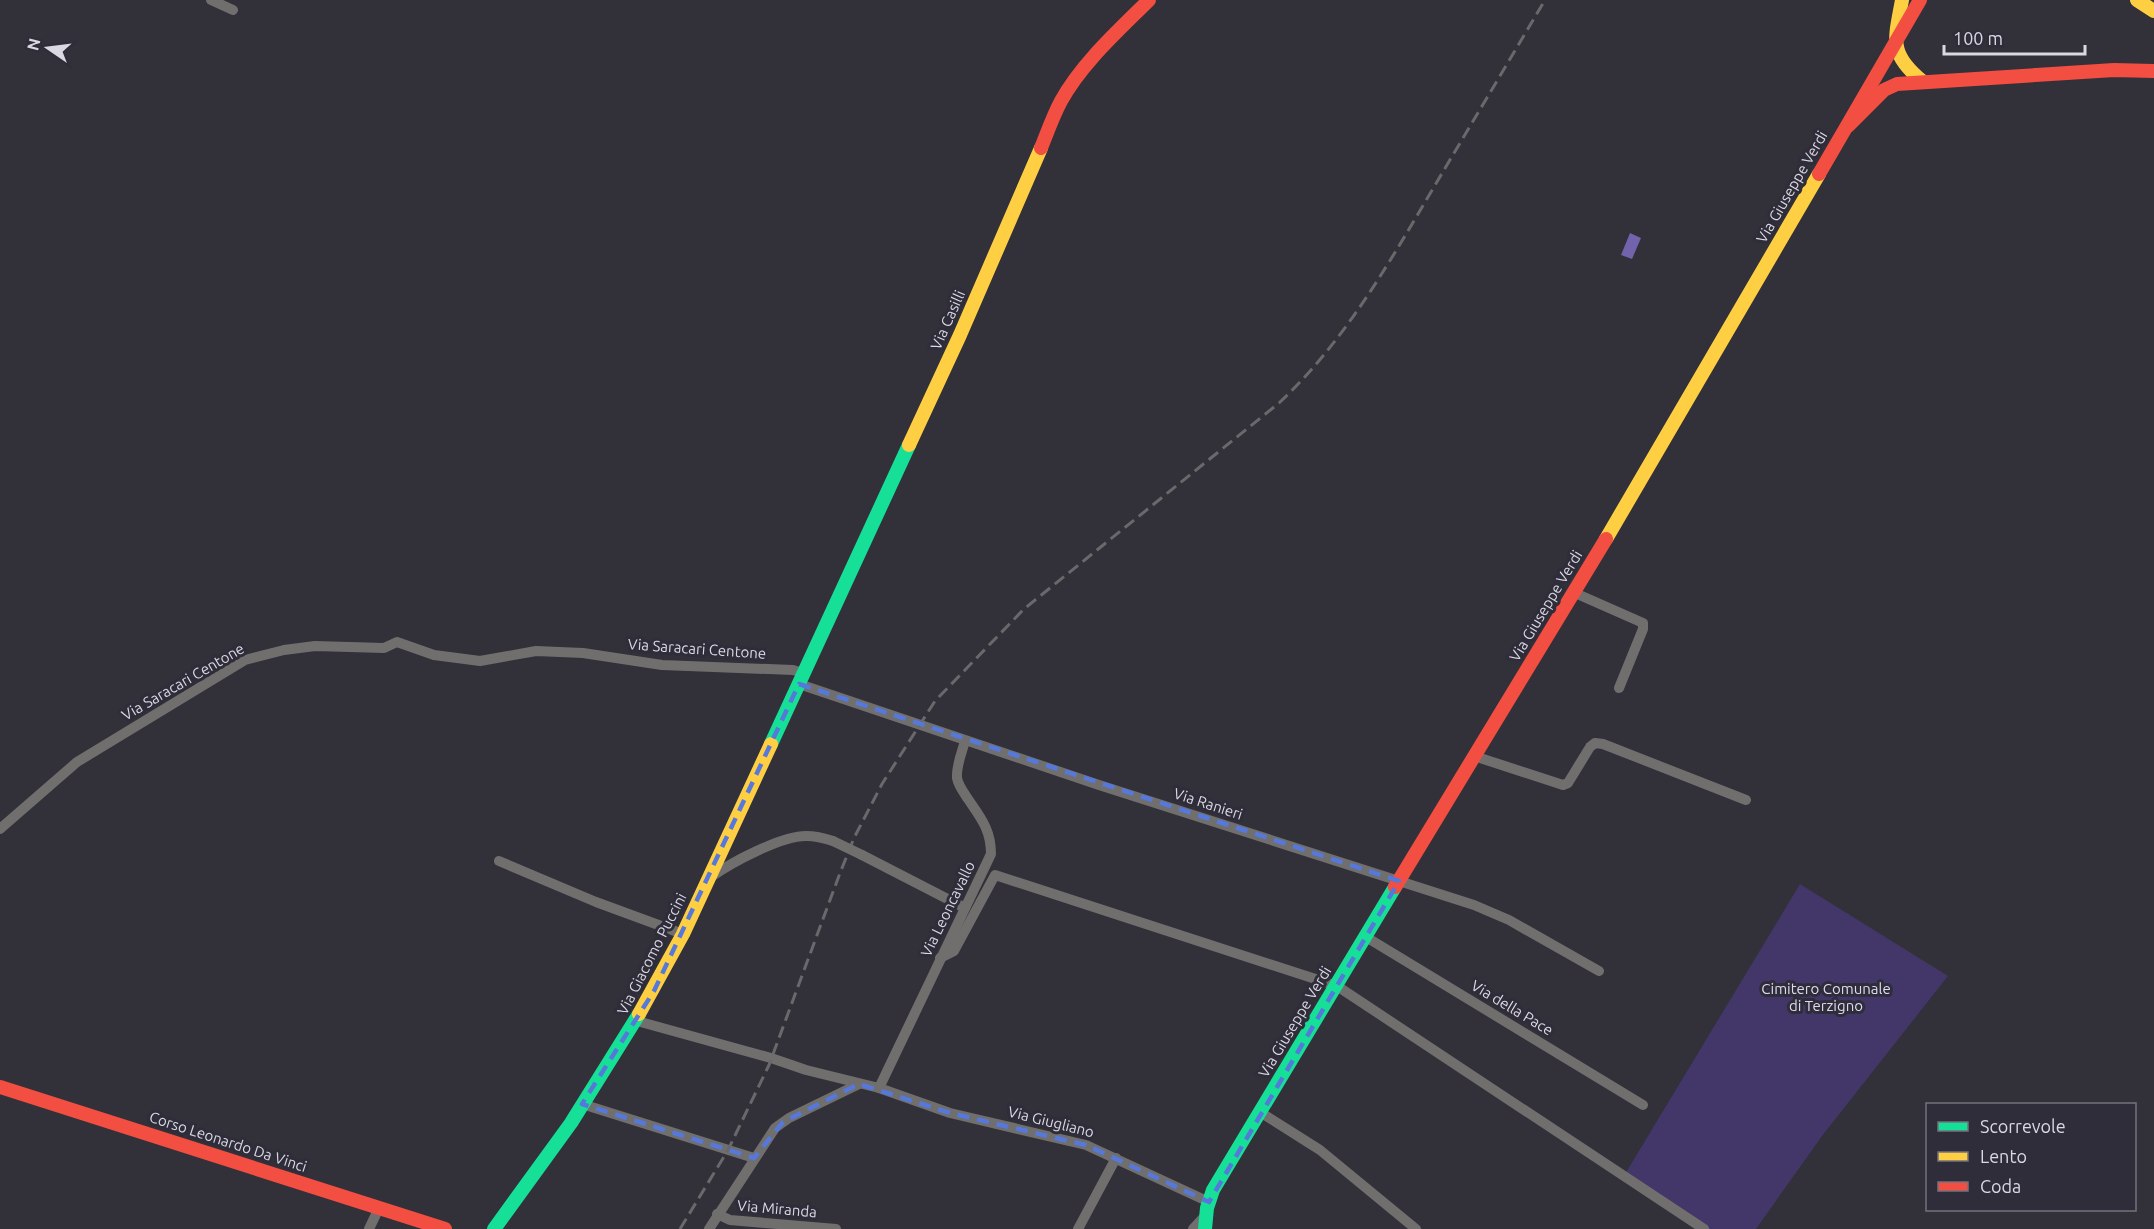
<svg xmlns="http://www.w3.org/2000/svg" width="2154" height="1229" font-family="Ubuntu,sans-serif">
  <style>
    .green { fill: #423768 }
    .water { fill: #7362ac }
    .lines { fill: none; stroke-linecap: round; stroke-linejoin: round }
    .street { stroke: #706f6e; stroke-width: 10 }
    .fast { stroke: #16e098; stroke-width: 14 }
    .slow { stroke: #ffcf43; stroke-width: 14 }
    .jam { stroke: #f24e42; stroke-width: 14 }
    .rail { stroke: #69686b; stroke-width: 3; stroke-dasharray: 12 6; stroke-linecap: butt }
    .street-bridge { stroke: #706f6e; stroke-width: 10 }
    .marked { fill: none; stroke: #5678db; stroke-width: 4.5; stroke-dasharray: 12 8; stroke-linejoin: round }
    .labels { text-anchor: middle; stroke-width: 6; stroke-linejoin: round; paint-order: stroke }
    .street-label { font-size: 15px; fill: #dad9e2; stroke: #302d3b }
    .park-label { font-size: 15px; fill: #dddaf0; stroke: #302d3b }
  </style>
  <rect width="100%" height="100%" fill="#323038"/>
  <path class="green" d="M 1800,884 L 1948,976 L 1822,1136 L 1756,1229 L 1707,1229 L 1625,1174 Z"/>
  <path class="water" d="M 1630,233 L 1641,238 L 1632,259 L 1621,255 Z"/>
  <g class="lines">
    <g class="street">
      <path d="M 211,0 L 233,10"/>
      <path d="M 1575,593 L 1643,623 L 1643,629 L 1619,688"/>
      <path d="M 799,684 L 1099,785 L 1474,905 L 1509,920 L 1599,971"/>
      <path d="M 1474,756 L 1563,785 L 1568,783 L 1590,747 L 1595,743 L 1603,744 L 1746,800"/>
      <path d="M 0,829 L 77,762 L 245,660 L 284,650 L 315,646 L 384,648 L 397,642 L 434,655 L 480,661 L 536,651 L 583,653 L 662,665 L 793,670 L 803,673"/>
      <path d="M 862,855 L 965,908"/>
      <path d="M 499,861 L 596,902 L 683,934"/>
      <path d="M 711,877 C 732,862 781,836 806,836 C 815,836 824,838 833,841"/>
      <path d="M 1366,937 L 1643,1105"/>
      <path d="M 940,958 L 954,951 L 995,875 L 1337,986 L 1704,1229"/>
      <path d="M 637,1021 L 771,1058 L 806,1070 L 879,1088 L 950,1113 L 1086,1145 L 1209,1202"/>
      <path d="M 879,1088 L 991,854 C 991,830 981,818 968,799 C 964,793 958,785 957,778 C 956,766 962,752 965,741"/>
      <path d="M 582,1104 L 754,1158"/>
      <path d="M 1260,1112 L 1320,1150 L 1416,1229"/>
      <path d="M 717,1214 L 730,1220 L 836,1229"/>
      <path d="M 369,1229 L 379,1208"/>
      <path d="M 709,1229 L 775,1128 L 789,1118 L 859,1084"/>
      <path d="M 1078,1229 L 1116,1158"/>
      <path d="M 1193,1229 L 1206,1215"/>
    </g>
    <g class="fast">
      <path d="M 771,744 L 909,445"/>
      <path d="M 494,1229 L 571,1123 L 639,1014"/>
      <path d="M 1205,1229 L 1207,1208 L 1213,1190 L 1395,887"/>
    </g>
    <g class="slow">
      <path d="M 1902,0 C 1895,39 1888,53 1922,81"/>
      <path d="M 2137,0 L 2154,11"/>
      <path d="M 909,445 L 960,335 L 1041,148"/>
      <path d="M 1606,539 L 1819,174"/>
      <path d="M 639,1014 L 683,934 L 771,744"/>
    </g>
    <g class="jam">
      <path d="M 1848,126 L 1884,90 L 1897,84 L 2114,70 L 2154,71"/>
      <path d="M 1041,148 C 1047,133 1053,116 1061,101 C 1082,63 1118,31 1149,0"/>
      <path d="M 1819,174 L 1920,0"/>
      <path d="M 1395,887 L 1606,539"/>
      <path d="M 0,1087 L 445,1229"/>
    </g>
    <path class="rail" d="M 680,1229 L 728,1150 L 769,1065 L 840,873 L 854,838 L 882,784 L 935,701 L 1024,609 L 1279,403 C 1342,344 1385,270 1428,197 C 1467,131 1506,66 1545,0"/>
    <path class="street-bridge" d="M 833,841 L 862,855"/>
  </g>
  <path class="marked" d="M 799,684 L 1399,881 L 1209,1202 L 1086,1145 L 950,1113 L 859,1084 L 783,1122 L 754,1158 L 582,1104 L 654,991 Z"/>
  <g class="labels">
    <g class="street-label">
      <text transform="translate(1792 187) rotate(-60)" y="5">Via Giuseppe Verdi</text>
      <text transform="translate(948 320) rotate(-66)" y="5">Via Casilli</text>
      <text transform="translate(1546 606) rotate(-59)" y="5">Via Giuseppe Verdi</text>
      <text transform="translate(697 649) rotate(4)" y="5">Via Saracari Centone</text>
      <text transform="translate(183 682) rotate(-30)" y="5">Via Saracari Centone</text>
      <text transform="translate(1208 804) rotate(18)" y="5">Via Ranieri</text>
      <text transform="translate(948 909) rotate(-64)" y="5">Via Leoncavallo</text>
      <text transform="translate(652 954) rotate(-63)" y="5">Via Giacomo Puccini</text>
      <text transform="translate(1512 1008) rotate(31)" y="5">Via della Pace</text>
      <text transform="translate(1295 1022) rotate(-59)" y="5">Via Giuseppe Verdi</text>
      <text transform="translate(1051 1122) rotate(14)" y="5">Via Giugliano</text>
      <text transform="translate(228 1142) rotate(18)" y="5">Corso Leonardo Da Vinci</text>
      <text transform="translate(777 1209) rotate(5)" y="5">Via Miranda</text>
    </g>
    <g class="park-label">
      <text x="1826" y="994">Cimitero Comunale<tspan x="1826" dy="17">di Terzigno</tspan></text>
    </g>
  </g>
  <rect x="1926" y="1103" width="210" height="108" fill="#302d3b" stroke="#74727e" stroke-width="1.5"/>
  <rect x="1938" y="1122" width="30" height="9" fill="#16e098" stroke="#74727e" stroke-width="1.5"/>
  <text x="1980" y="1133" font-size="18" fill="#dad9e2">Scorrevole</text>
  <rect x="1938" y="1152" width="30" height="9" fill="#ffcf43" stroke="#74727e" stroke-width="1.5"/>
  <text x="1980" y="1163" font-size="18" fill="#dad9e2">Lento</text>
  <rect x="1938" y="1182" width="30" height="9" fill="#f24e42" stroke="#74727e" stroke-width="1.5"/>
  <text x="1980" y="1193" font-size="18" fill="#dad9e2">Coda</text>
  <g transform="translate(48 48) rotate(284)" stroke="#302d3b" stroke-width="4.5" paint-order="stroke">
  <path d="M0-4.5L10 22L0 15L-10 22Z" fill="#dad9e2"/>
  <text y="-9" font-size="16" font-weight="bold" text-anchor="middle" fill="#dad9e2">N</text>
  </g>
  <path d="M1944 45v9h141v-9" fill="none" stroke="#dad9e2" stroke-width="3"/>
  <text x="1953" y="45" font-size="18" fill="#dad9e2" stroke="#302d3b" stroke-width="4.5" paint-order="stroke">100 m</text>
</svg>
